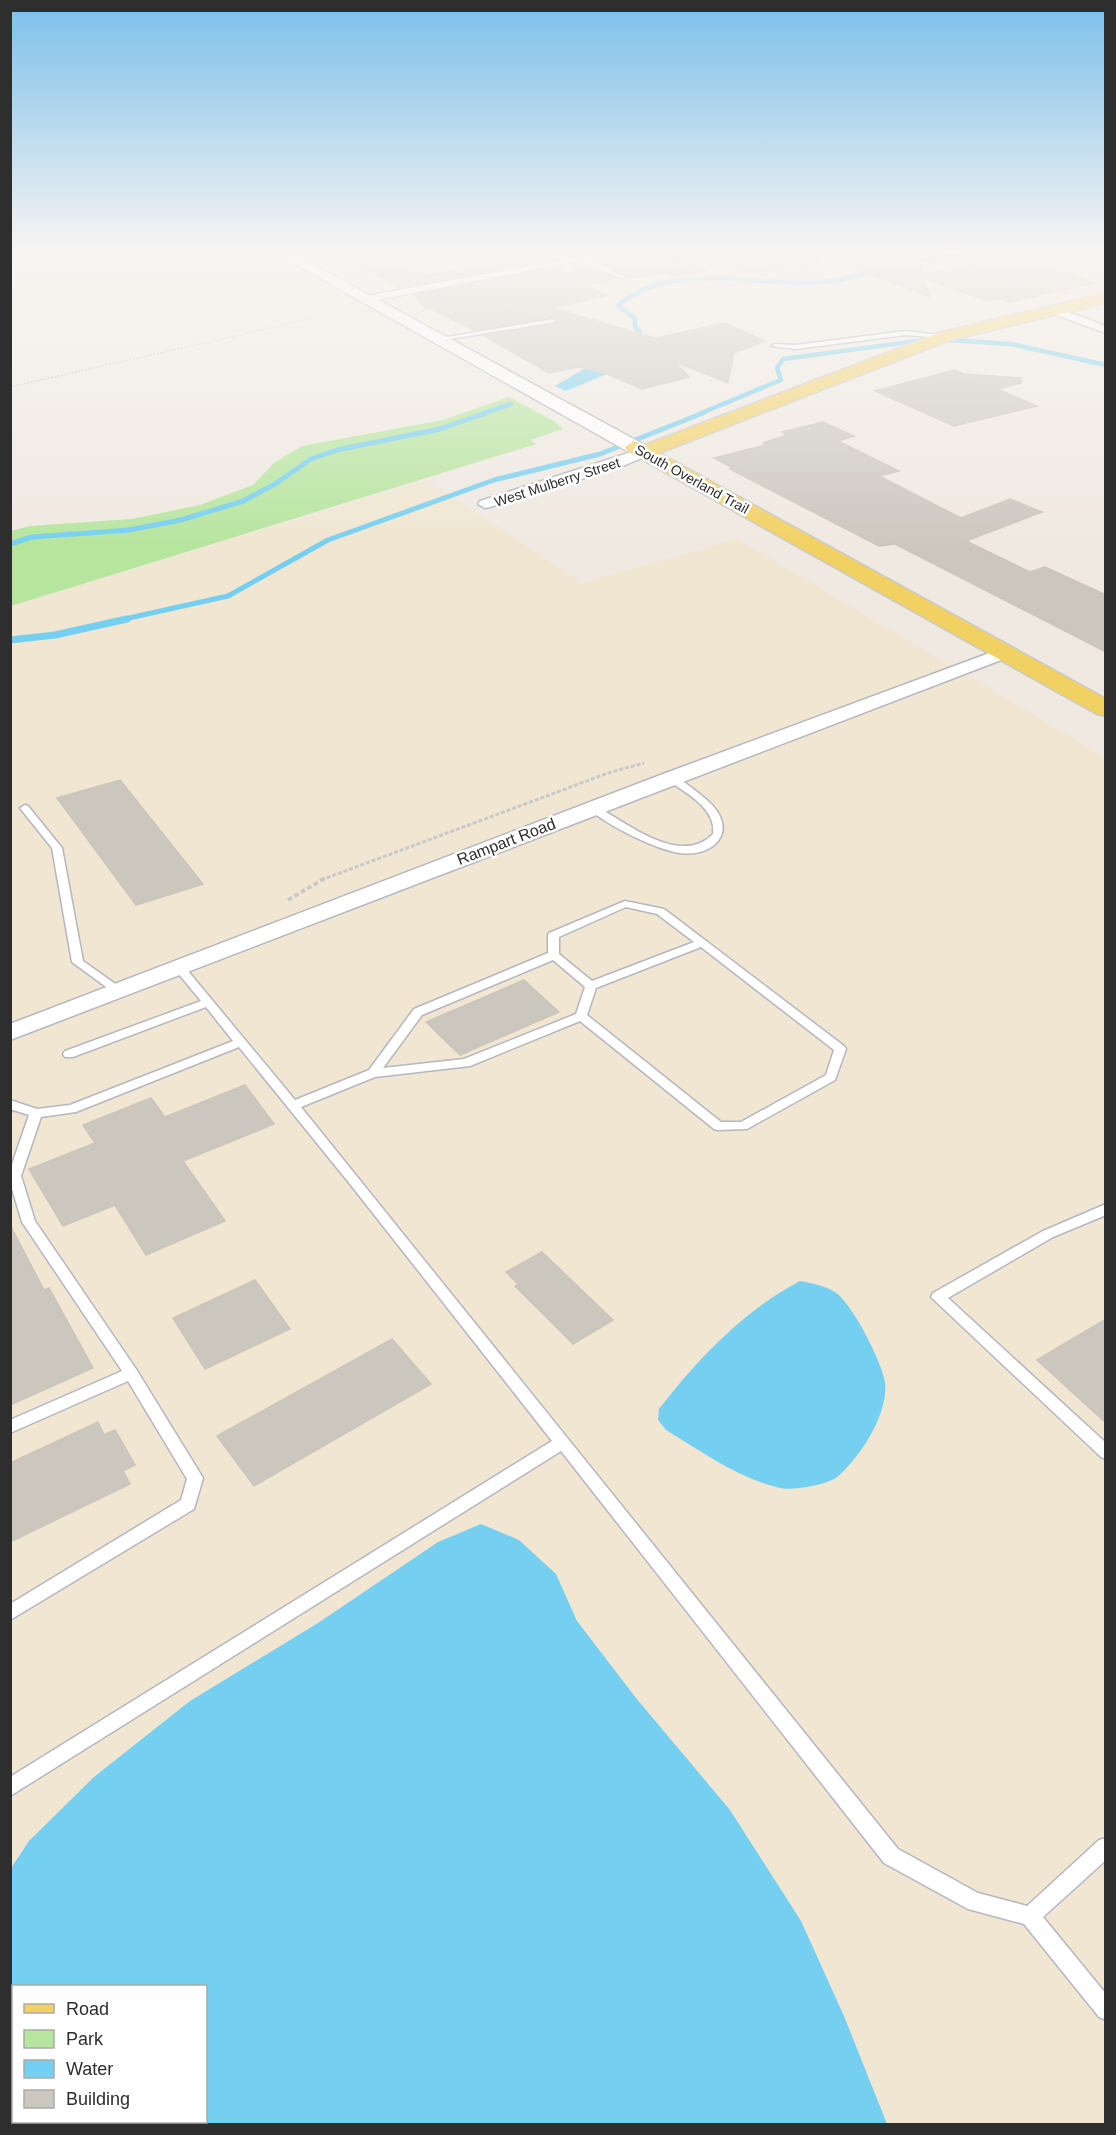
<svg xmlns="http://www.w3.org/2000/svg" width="1116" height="2135" font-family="Arial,sans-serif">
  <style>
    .education { fill: #f0e6d1; fill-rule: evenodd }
    .green { fill: #b6e59e }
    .water { fill: #75cff0 }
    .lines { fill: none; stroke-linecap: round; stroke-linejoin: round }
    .stream-far2 { stroke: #75cff0; stroke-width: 4.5 }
    .stream-far1 { stroke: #75cff0; stroke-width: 5 }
    .stream { stroke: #75cff0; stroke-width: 7 }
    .building { fill: #cbc7bf; stroke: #cbc5ba; stroke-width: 1.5 }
    .lane-casing { stroke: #b4b7c1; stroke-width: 3 }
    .street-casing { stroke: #b4b7c1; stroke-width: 3 }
    .secondary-casing { stroke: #b4b7c1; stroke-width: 3 }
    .primary-casing { stroke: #c9c9c9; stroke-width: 3 }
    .path-far2 { stroke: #c9c9c9; stroke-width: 1.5; stroke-dasharray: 2 1.5; stroke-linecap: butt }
    .path-far1 { stroke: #c9c9c9; stroke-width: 3; stroke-dasharray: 4 2; stroke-linecap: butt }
    .path { stroke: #c9c9c9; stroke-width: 4; stroke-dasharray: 4.5 3; stroke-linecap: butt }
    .lane { fill: #fff; fill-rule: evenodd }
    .street { fill: #fff; fill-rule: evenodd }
    .secondary { fill: #fff; fill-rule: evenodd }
    .primary { fill: #f2d163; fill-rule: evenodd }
    .labels { text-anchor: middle; stroke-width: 5; stroke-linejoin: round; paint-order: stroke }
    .far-street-label { font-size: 14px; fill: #2e2e2e; stroke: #fff }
    .street-label { font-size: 16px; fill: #2e2e2e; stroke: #fff }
  </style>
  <rect width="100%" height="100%" fill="#efe9e1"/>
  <path class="education" d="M 428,480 L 582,583 L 737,539 L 1105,757 L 1105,2124 L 11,2124 L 11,606 ZM 14,1986 L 206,1986 L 206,2122 L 14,2122 Z"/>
  <path class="green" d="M 509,397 L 554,421 L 563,429 L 530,440 L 536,444 L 11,606 L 11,531 L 30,526 L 132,519 L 200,505 L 253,485 L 274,463 L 302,446 L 443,420 Z"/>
  <g class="water">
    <path d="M 589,366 L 609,373 L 566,391 L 555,386 Z"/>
    <path d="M 800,1281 C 811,1283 826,1286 835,1292 C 852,1303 882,1362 885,1382 C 889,1413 860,1458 837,1477 C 827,1485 792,1491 780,1488 C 739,1479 701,1451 666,1430 L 658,1420 L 659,1409 C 698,1359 743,1311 800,1281 Z"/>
    <path d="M 481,1524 L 519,1540 L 556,1574 L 577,1621 L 636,1698 L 730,1810 L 801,1921 L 844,2016 L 887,2124 L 16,2124 L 15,2122 L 206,2122 L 206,1986 L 14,1986 L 13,2118 L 10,2109 L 11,1868 L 29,1841 L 94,1777 L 190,1701 L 318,1623 L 438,1542 Z"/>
  </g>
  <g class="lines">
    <g class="stream-far2">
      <path d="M 907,263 L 984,250"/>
      <path d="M 640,332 L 635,327 L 635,319 L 618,305 C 672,261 750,285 814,283 C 835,282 857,276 877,270"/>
      <path d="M 482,414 L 511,404"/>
      <path d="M 699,414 L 781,380 L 777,368 L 783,359 L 932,339 L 1011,344 L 1106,365"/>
    </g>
    <g class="stream-far1">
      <path d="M 10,544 L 32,537 L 129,530 L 181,520 L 243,501 L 275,484 L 311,459 L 337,450 L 440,429 L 486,413"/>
      <path d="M 120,620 L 228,596 L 328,540 L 494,480 L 600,454 L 703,413"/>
    </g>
    <path class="stream" d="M 10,640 L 55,635 L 127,619"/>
  </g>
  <g class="building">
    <path d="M 662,250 L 707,270 L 677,277 L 666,273 L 626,279 L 626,275 L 598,262 Z"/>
    <path d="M 677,250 L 818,250 L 819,262 L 756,273 L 746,272 L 729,265 L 716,268 L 715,265 Z"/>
    <path d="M 854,250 L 901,250 L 917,255 L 923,275 L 987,260 L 994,262 L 1021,257 L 1095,283 L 1009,302 L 998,298 L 987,301 L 924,278 L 930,297 L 858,270 Z"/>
    <path d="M 378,251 L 425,276 L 534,256 L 544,261 L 401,287 L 348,260 L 379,254 Z"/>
    <path d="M 584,265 L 619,280 L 586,285 L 607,295 L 553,308 L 655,338 L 725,323 L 765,341 L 734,353 L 728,383 L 675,362 L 689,377 L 642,389 L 605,373 L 578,367 L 549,373 L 484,336 L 555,324 L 557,321 L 553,317 L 473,330 L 432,309 L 426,309 L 414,295 L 556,268 L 573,276 L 571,267 Z"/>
    <path d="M 955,370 L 964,374 L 1021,378 L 1021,383 L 997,389 L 1037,406 L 954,426 L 875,391 Z"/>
    <path d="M 823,422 L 854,436 L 838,441 L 899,471 L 879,476 L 961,518 L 1010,499 L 1042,512 L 966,541 L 1030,572 L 1045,567 L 1106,595 L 1106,652 L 895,544 L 879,546 L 730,469 L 733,468 L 714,458 L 766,445 L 763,443 L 787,435 L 782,432 Z"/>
    <path d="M 120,780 L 203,884 L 136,905 L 57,798 Z"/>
    <path d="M 524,980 L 559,1012 L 460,1055 L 426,1022 Z"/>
    <path d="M 245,1085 L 274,1124 L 183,1161 L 225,1221 L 146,1255 L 115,1205 L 63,1226 L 29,1169 L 95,1143 L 83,1125 L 151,1098 L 165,1117 Z"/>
    <path d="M 10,1225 L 44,1290 L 49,1288 L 93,1368 L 10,1405 Z"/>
    <path d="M 542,1252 L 613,1320 L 573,1344 L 515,1286 L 518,1284 L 506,1272 Z"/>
    <path d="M 255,1280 L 290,1329 L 205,1369 L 173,1318 Z"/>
    <path d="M 1106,1319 L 1106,1423 L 1037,1360 Z"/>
    <path d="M 392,1339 L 431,1384 L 254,1486 L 217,1436 Z"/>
    <path d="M 98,1422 L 104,1435 L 115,1430 L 135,1465 L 123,1471 L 130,1484 L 10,1542 L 10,1463 Z"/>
  </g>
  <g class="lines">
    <defs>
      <g id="lane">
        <path d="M 353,250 L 363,250 L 298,264 L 295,262 Z"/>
        <path d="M 664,250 L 671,250 L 714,267 L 709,268 Z"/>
        <path d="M 579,258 L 583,258 L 625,277 L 620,278 L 579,260 Z"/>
        <path d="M 553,319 L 555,322 L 438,341 L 435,339 Z"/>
        <path d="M 905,331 L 948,336 L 945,338 L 905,335 L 796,349 L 771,346 L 774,344 L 796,345 Z"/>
        <path d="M 670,775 C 684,780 697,792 708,801 C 740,830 715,858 679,853 C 655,849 606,825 588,808 L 590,806 L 596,806 C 628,824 681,867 713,834 C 717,809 685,792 667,780 L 665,778 Z"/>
        <path d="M 25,805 L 28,806 L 62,848 L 83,961 L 121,988 L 123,990 L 121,992 L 113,992 L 72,962 L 52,848 L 20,808 Z"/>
        <path d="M 625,901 L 664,909 L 844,1046 L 846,1049 L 835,1080 L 747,1129 L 718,1130 L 714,1129 L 580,1021 L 470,1066 L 375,1077 L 301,1107 L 898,1849 L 978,1893 L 1027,1906 L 1099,1840 L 1106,1838 L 1106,1860 L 1043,1917 L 1106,1994 L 1106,2020 L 1099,2017 L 1024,1924 L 968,1909 L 884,1863 L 561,1451 L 10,1796 L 10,1777 L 552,1441 L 350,1184 L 239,1047 L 76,1112 L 41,1117 L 21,1176 L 35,1221 L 136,1369 L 203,1478 L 194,1509 L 10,1620 L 10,1604 L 181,1500 L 187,1479 L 128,1381 L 10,1433 L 10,1420 L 122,1371 L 22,1222 L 10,1182 L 10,1170 L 29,1115 L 10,1109 L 10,1100 L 37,1109 L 70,1105 L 233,1041 L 206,1007 L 73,1057 L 65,1057 L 63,1054 L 65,1051 L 201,1001 L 173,967 L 179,964 L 183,965 L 295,1100 L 369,1070 L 414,1009 L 548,953 L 548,935 L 549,933 ZM 626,907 L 657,914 L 694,942 L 592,981 L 559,954 L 559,937 ZM 701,947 L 834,1050 L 826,1075 L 741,1122 L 721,1122 L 587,1015 L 596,988 ZM 553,960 L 585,987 L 576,1014 L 464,1059 L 383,1068 L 422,1015 Z"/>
        <path d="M 1106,1204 L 1106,1215 L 1053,1237 L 948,1298 L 1106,1443 L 1106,1459 L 1101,1457 L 931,1297 L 933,1293 L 1043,1231 Z"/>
      </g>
      <g id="street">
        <path d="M 615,250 L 636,250 L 366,302 L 360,299 L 366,296 Z"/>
        <path d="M 1048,308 L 1056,308 L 1106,326 L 1106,333 L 1048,312 Z"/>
        <path d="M 644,448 L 651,452 L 649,455 L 620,467 L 490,507 L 485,508 L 478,504 L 480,501 Z"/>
        <path d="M 1003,648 L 1012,653 L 1009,657 L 10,1040 L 10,1024 L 663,774 Z"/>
      </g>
      <path id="secondary" d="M 270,250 L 287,250 L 641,443 L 643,447 L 634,453 L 627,451 Z"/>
      <path id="primary" d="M 1106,293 L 1106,303 L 950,340 L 659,453 L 1106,699 L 1106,716 L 1097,714 L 627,451 L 625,447 L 634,441 L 645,445 L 939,333 Z"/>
    </defs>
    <use href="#lane" class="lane-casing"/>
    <use href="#street" class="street-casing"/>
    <use href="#secondary" class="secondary-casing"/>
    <use href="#primary" class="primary-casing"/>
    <path class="path-far2" d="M 10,387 L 314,318"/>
    <path class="path-far1" d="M 321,880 L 611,772 L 644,763"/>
    <path class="path" d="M 288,900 L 325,878"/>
    <use href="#lane" class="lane"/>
    <use href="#street" class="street"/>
    <use href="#secondary" class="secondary"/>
    <use href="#primary" class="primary"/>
  </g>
  <linearGradient id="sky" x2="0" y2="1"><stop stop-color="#7abfeb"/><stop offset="0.46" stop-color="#f8f5f2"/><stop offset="1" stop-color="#f8f5f2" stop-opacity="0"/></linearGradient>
  <rect width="1116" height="549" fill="url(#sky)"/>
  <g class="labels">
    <g class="far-street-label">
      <text transform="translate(692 479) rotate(29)" y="5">South Overland Trail</text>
      <text transform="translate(557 482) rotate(-18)" y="5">West Mulberry Street</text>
    </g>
    <g class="street-label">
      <text transform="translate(506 841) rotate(-21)" y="6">Rampart Road</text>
    </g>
  </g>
  <rect width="1116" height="2135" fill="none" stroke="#2e2e2e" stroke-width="24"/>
  <rect x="12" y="1985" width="195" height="138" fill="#ffffff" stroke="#ababab" stroke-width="1.5"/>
  <rect x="24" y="2004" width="30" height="9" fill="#f2d163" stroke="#ababab" stroke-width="1.5"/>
  <text x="66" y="2015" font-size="18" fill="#2e2e2e">Road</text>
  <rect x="24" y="2030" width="30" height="18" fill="#b6e59e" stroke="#ababab" stroke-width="1.5"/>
  <text x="66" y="2045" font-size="18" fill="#2e2e2e">Park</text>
  <rect x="24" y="2060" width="30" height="18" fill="#75cff0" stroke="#ababab" stroke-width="1.5"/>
  <text x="66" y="2075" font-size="18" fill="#2e2e2e">Water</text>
  <rect x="24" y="2090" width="30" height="18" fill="#cbc7bf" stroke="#ababab" stroke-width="1.5"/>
  <text x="66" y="2105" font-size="18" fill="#2e2e2e">Building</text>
</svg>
